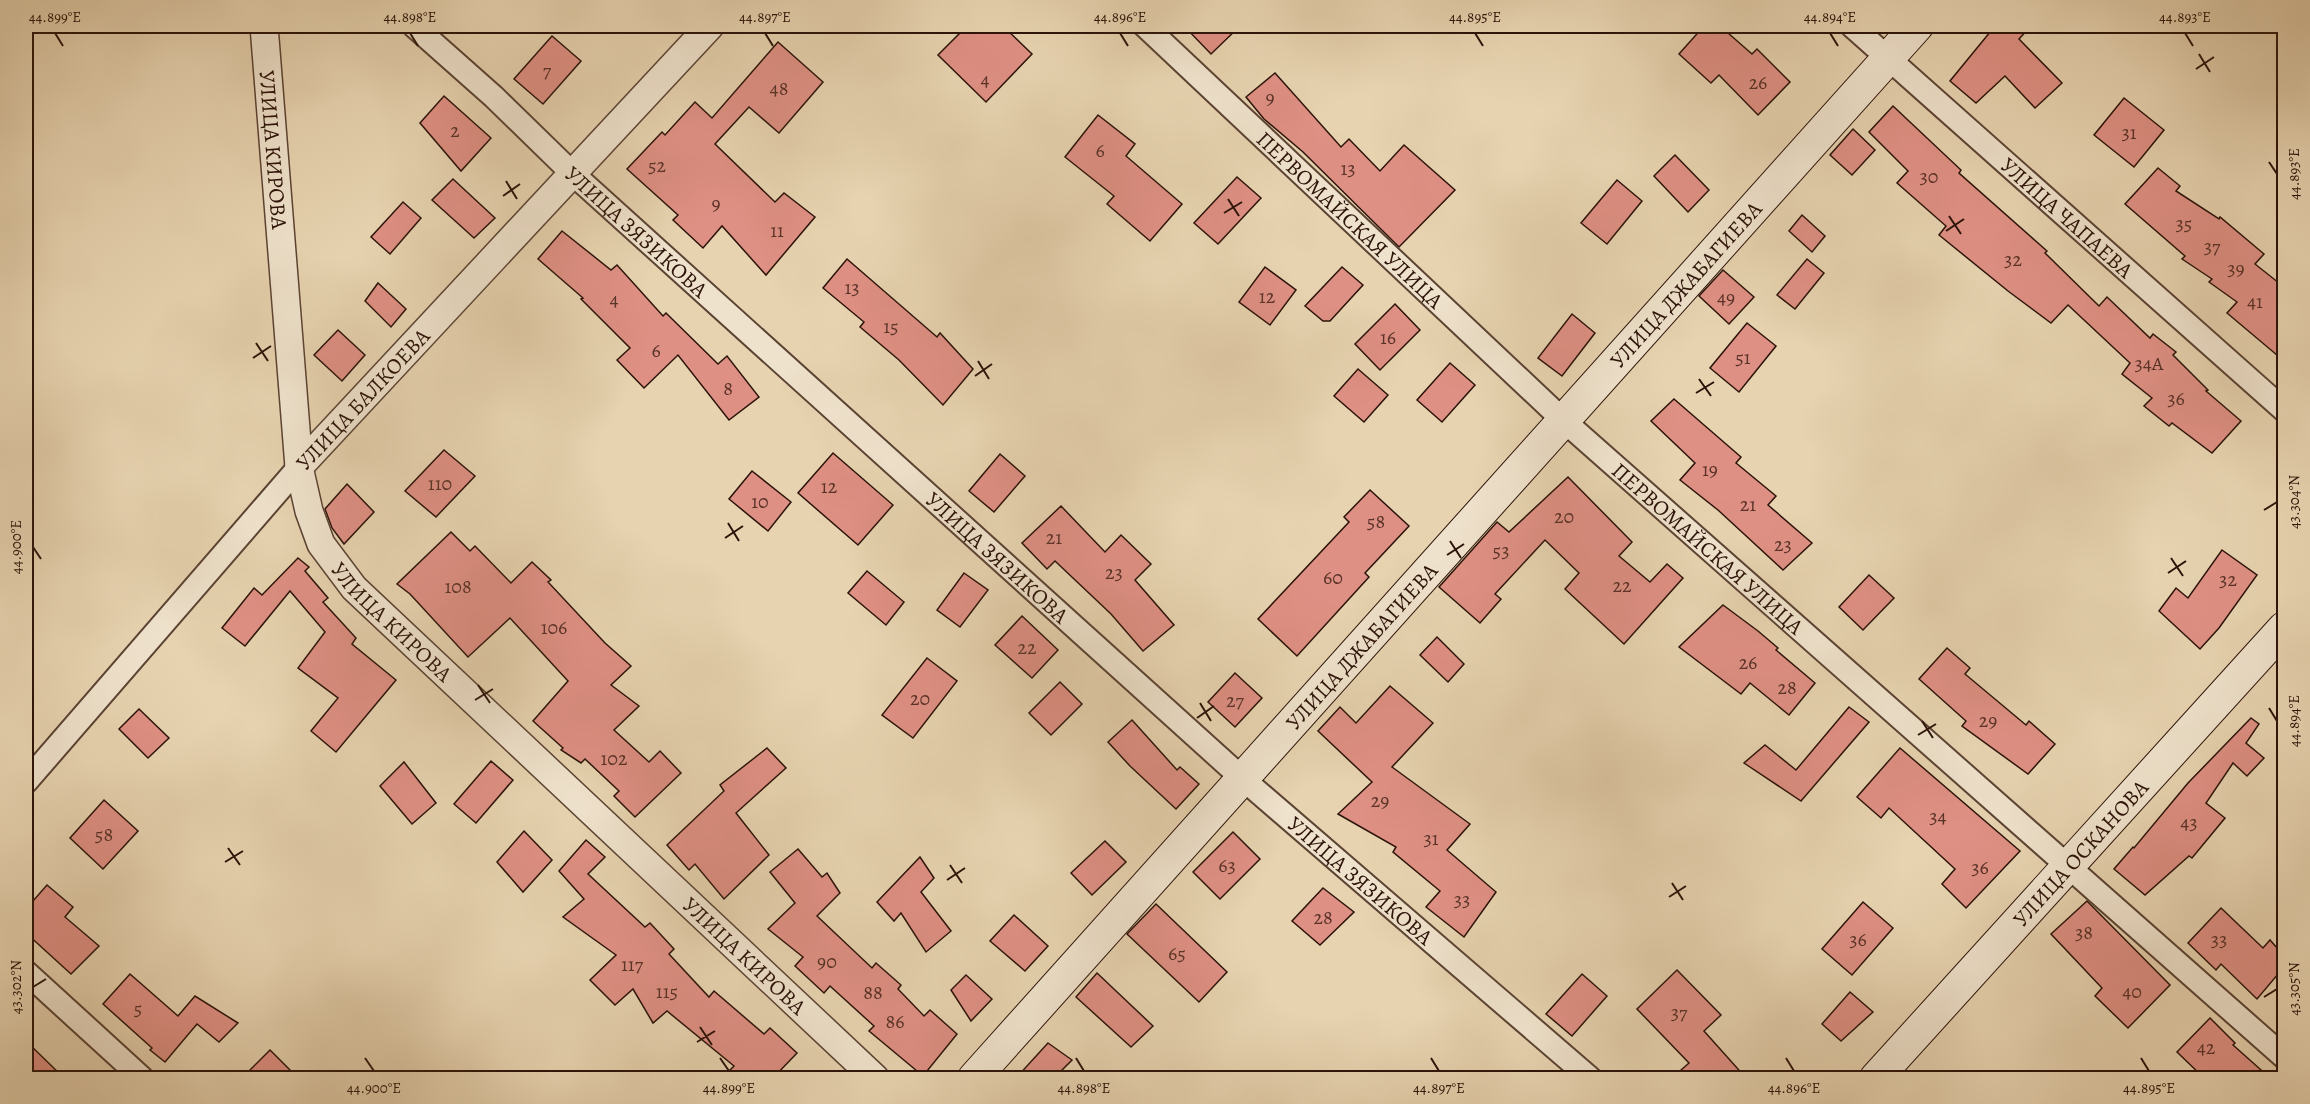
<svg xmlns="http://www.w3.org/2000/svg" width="2310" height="1104" font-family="Alegreya,serif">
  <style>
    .building { fill: #df9084; stroke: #2c1309; stroke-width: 1.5 }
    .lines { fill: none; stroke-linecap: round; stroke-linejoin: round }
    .minor-casing { stroke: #5b4333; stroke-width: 26 }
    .tertiary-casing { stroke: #5b4333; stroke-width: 30 }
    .secondary-casing { stroke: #2c1309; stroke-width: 34 }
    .minor { stroke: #efe2cc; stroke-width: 22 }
    .tertiary { stroke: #efe2cc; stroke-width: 27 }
    .secondary { stroke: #efe2cc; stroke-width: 32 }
    .ticks { fill: none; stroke: #2c1309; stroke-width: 2 }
    .labels { text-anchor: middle; stroke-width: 6; stroke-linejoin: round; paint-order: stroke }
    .number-label { font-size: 20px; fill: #593228 }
    .street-label { font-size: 22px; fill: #2c1309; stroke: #efe2cc }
    .neatline { fill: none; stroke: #2c1309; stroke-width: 2 }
    .ticks-label { font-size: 15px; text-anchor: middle; fill: #2c1309 }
  </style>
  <rect width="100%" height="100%" fill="#e7d3b0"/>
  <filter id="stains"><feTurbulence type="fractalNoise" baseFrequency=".00333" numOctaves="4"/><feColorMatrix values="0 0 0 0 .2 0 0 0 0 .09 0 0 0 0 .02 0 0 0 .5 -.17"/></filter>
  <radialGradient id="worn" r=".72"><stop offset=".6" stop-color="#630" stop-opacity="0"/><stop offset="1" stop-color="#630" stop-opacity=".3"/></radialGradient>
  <g class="building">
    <path d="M 967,26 L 1003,26 L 1032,54 L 986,102 L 938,55 Z"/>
    <path d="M 1184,26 L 1240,26 L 1211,54 Z"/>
    <path d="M 1704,26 L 1720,26 L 1752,54 L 1757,49 L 1790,82 L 1758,115 L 1719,75 L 1711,83 L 1679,54 Z"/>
    <path d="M 1995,26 L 2031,26 L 2019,39 L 2062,83 L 2035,108 L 2005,76 L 1976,103 L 1950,81 Z"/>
    <path d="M 552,36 L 581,61 L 543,104 L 514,79 Z"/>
    <path d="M 778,42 L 823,82 L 779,133 L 749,107 L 715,144 L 775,202 L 784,193 L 815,217 L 766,275 L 722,226 L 703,248 L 673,220 L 678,215 L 627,169 L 662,132 L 665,135 L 695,102 L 712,118 Z"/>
    <path d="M 1275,73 L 1341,147 L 1349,139 L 1380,171 L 1404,145 L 1455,190 L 1399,247 L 1303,152 L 1264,119 L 1246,97 Z"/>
    <path d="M 444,96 L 491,138 L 461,171 L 420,123 Z"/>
    <path d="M 2124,98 L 2164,130 L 2134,167 L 2094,135 Z"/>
    <path d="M 1893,106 L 1961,170 L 1959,173 L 2047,251 L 2045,253 L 2099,306 L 2107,297 L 2150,338 L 2153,334 L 2176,352 L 2173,355 L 2208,390 L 2206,391 L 2241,421 L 2212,453 L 2172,423 L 2169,426 L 2144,406 L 2152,398 L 2122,374 L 2130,363 L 2068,305 L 2051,323 L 2008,291 L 1939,235 L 1946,226 L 1897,183 L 1908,171 L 1869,132 Z"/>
    <path d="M 1098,115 L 1135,144 L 1126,156 L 1182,204 L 1150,241 L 1107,204 L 1114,196 L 1065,157 Z"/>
    <path d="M 1853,129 L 1875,150 L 1852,175 L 1830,155 Z"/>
    <path d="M 1675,155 L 1709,190 L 1688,212 L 1654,176 Z"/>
    <path d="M 2158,168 L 2180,186 L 2176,191 L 2219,219 L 2220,217 L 2264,254 L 2255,264 L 2284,287 L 2284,361 L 2227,313 L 2237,302 L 2209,282 L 2212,279 L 2182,259 L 2185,256 L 2125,204 Z"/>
    <path d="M 1237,177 L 1261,198 L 1218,244 L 1194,223 Z"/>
    <path d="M 453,179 L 495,218 L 474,238 L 432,200 Z"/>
    <path d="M 1617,180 L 1642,201 L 1607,244 L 1581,223 Z"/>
    <path d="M 403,202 L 421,218 L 390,254 L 371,237 Z"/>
    <path d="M 1802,215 L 1825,236 L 1812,252 L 1789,231 Z"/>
    <path d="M 562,231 L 611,270 L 617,265 L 663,316 L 666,313 L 718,364 L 727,356 L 759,397 L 729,420 L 678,355 L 644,388 L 617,360 L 630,348 L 581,299 L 583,298 L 538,259 Z"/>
    <path d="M 847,259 L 937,337 L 940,333 L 973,369 L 943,405 L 899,360 L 860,327 L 864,322 L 823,288 Z"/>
    <path d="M 1807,259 L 1824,273 L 1795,309 L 1777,295 Z"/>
    <path d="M 1265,267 L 1296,290 L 1270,325 L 1239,302 Z"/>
    <path d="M 1342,267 L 1363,285 L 1330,321 L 1323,321 L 1305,306 Z"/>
    <path d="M 1723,270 L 1754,297 L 1729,324 L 1699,296 Z"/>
    <path d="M 378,283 L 406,309 L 391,327 L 365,301 Z"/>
    <path d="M 1395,304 L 1420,330 L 1380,370 L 1355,344 Z"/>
    <path d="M 1572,314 L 1595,333 L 1562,376 L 1538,358 Z"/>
    <path d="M 1747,323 L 1776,346 L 1739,392 L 1710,368 Z"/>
    <path d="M 338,330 L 365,355 L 342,381 L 314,355 Z"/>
    <path d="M 1450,363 L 1475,385 L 1442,422 L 1417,400 Z"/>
    <path d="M 1358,369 L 1388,395 L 1364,422 L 1334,396 Z"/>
    <path d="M 1674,399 L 1741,457 L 1736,463 L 1776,496 L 1768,505 L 1812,543 L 1783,570 L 1718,510 L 1680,480 L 1695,463 L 1651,421 Z"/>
    <path d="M 444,450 L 475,476 L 436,517 L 405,491 Z"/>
    <path d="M 833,453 L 893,505 L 858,545 L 798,493 Z"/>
    <path d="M 1000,454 L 1025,476 L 994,512 L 969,491 Z"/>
    <path d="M 752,471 L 791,502 L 768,531 L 729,499 Z"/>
    <path d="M 1568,477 L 1632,542 L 1619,556 L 1650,582 L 1667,564 L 1683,578 L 1624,644 L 1565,589 L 1579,573 L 1545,540 L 1495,594 L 1501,599 L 1480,623 L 1439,587 L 1497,522 L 1509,532 Z"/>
    <path d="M 347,484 L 374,512 L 344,544 L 332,528 L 325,509 Z"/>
    <path d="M 1370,490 L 1409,526 L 1365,573 L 1369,577 L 1297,656 L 1258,619 L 1349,522 L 1344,517 Z"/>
    <path d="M 1061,506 L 1105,552 L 1121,535 L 1151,564 L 1135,580 L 1174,625 L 1143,651 L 1111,614 L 1055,561 L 1047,569 L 1022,543 Z"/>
    <path d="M 451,532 L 470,551 L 475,546 L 511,583 L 532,562 L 551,580 L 548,582 L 605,643 L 631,666 L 611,685 L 639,706 L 614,730 L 649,762 L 660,751 L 681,773 L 635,817 L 614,796 L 619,791 L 585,759 L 581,763 L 561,750 L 563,748 L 533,721 L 568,681 L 510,618 L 468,657 L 410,594 L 397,584 Z"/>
    <path d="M 2222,550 L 2257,575 L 2219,628 L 2200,649 L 2159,611 L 2176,588 L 2188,598 Z"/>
    <path d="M 298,558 L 309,567 L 305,571 L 328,598 L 323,602 L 356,638 L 352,644 L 396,680 L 336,752 L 311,731 L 338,698 L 298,668 L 325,632 L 290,591 L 245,646 L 222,628 L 254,588 L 262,595 Z"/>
    <path d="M 867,571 L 904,602 L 886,625 L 848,593 Z"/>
    <path d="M 964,573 L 988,590 L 960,627 L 937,610 Z"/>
    <path d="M 1869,575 L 1894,598 L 1863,630 L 1839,607 Z"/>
    <path d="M 1723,605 L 1758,631 L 1778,648 L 1776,650 L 1815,683 L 1789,715 L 1750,683 L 1741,694 L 1679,647 Z"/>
    <path d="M 1022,616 L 1058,650 L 1032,678 L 995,645 Z"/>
    <path d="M 1437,637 L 1464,664 L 1448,682 L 1420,655 Z"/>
    <path d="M 1947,648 L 1970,668 L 1965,674 L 2026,725 L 2029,721 L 2055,744 L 2028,774 L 1962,726 L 1966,721 L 1919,679 Z"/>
    <path d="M 927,658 L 957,681 L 913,738 L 882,715 Z"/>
    <path d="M 1235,673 L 1262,698 L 1235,727 L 1208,702 Z"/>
    <path d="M 1060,682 L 1082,704 L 1051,735 L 1029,713 Z"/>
    <path d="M 1390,686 L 1433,723 L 1392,767 L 1470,824 L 1447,850 L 1496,892 L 1464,937 L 1426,907 L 1440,891 L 1393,852 L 1396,847 L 1338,814 L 1372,782 L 1318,731 L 1340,707 L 1356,723 Z"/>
    <path d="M 1849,707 L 1869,722 L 1801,801 L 1744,763 L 1765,745 L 1796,770 Z"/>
    <path d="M 139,709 L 169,738 L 148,758 L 119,729 Z"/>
    <path d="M 2251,718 L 2259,724 L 2246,743 L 2264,758 L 2247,776 L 2233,763 L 2206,803 L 2225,818 L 2192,858 L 2189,856 L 2145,895 L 2114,869 L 2133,847 L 2134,848 L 2188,783 Z"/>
    <path d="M 1132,720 L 1177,770 L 1180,767 L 1199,784 L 1176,809 L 1130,766 L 1108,742 Z"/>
    <path d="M 767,748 L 786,768 L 736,813 L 769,855 L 724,899 L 695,864 L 689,870 L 667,845 L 724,791 L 720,785 Z"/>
    <path d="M 1900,748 L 2020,851 L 1966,908 L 1942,884 L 1955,869 L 1889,808 L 1881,818 L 1857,797 Z"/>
    <path d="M 491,761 L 513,780 L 476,823 L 454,804 Z"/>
    <path d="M 404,762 L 436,803 L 412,824 L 380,786 Z"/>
    <path d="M 104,800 L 138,831 L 103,869 L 70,838 Z"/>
    <path d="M 524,831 L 552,860 L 523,892 L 497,862 Z"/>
    <path d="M 1233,832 L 1260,859 L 1220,899 L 1193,872 Z"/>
    <path d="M 586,840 L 605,857 L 588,874 L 645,927 L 650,923 L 674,949 L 669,954 L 709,997 L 714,991 L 764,1034 L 770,1028 L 797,1053 L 773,1078 L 722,1078 L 734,1066 L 667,1011 L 653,1023 L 633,989 L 615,1005 L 590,980 L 616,955 L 563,917 L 584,899 L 559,871 Z"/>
    <path d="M 1105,841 L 1126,862 L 1092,895 L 1071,873 Z"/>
    <path d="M 798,849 L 822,877 L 827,873 L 840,893 L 817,916 L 872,968 L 876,963 L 901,985 L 898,989 L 924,1016 L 930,1010 L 957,1034 L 923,1076 L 869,1031 L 874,1026 L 830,986 L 824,993 L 795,966 L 803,957 L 768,929 L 795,903 L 770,872 Z"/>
    <path d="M 920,857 L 934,878 L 921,892 L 951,931 L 926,952 L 901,913 L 894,921 L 877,902 Z"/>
    <path d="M 47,885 L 73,907 L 65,917 L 99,946 L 71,974 L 26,933 L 26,909 Z"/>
    <path d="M 1323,888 L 1354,912 L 1320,945 L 1292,921 Z"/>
    <path d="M 2087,901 L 2170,985 L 2128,1028 L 2095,996 L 2102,988 L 2051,934 Z"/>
    <path d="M 1863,902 L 1893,928 L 1852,975 L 1822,949 Z"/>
    <path d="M 1156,904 L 1227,972 L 1199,1002 L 1127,934 Z"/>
    <path d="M 2221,908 L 2263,948 L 2270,940 L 2284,956 L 2284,967 L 2257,999 L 2221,964 L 2216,970 L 2188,943 Z"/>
    <path d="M 1014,915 L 1048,946 L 1025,971 L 990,941 Z"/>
    <path d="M 1677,970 L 1721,1015 L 1704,1031 L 1746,1078 L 1672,1078 L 1689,1063 L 1637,1009 Z"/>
    <path d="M 1097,973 L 1153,1026 L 1131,1047 L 1076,997 Z"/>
    <path d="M 130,974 L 178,1016 L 195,996 L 238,1023 L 219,1042 L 197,1024 L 165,1062 L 150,1050 L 152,1048 L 103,1004 Z"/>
    <path d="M 1582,974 L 1607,996 L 1572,1036 L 1546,1014 Z"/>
    <path d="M 966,975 L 992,999 L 971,1021 L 951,990 Z"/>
    <path d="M 1850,992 L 1873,1012 L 1841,1041 L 1822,1024 Z"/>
    <path d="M 2210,1018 L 2235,1043 L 2233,1045 L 2270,1078 L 2204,1078 L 2177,1052 Z"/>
    <path d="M 26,1041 L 64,1078 L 26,1078 Z"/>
    <path d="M 1048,1043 L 1072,1060 L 1054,1078 L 1016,1078 Z"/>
    <path d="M 270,1050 L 298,1078 L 242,1078 Z"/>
  </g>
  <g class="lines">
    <defs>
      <g id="minor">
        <path id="s1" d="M 414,26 L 494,97 L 572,173 L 1243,779 L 1590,1078"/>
        <path id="s2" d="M 1145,26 L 1563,420 L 2284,1057"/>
        <path id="s3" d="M 1852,26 L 2284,410"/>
        <path d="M 26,782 L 299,467"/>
        <path d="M 26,972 L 142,1078"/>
      </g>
      <g id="tertiary">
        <path id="s4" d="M 264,26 L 299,467 L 309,511 L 321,544 L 354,588 L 875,1078"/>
        <path id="s5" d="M 299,467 L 710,26"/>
      </g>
      <g id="secondary">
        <path id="s6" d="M 974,1078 L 1917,26"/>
        <path id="s7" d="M 1876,1078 L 2284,628"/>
      </g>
    </defs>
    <use href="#minor" class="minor-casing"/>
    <use href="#tertiary" class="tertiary-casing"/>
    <use href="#secondary" class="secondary-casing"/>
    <use href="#minor" class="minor"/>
    <use href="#tertiary" class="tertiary"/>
    <use href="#secondary" class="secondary"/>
  </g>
  <path class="ticks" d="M 55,33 L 63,46M 410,33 L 418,46M 765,33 L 773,46M 1120,33 L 1128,46M 1475,33 L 1483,46M 1830,33 L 1838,46M 2185,33 L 2193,46M 2199,54 L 2210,72M 2196,69 L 2214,57M 2269,162 L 2277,174M 506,181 L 517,199M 503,196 L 520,184M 1228,199 L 1239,216M 1224,213 L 1242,202M 1949,216 L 1961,234M 1946,231 L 1964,219M 256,343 L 268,361M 253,358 L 271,346M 978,361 L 989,379M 975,376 L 992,364M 1699,379 L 1711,396M 1696,393 L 1714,382M 2264,510 L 2277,502M 728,523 L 739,541M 725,538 L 743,526M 1450,541 L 1461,558M 33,547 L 41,559M 1447,555 L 1464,544M 2171,558 L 2183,576M 2168,573 L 2186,561M 478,685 L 490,703M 475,700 L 493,689M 1200,703 L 1211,721M 2269,708 L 2277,721M 1197,718 L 1214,706M 1922,721 L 1933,738M 1918,735 L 1936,724M 228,848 L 240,865M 225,862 L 243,851M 950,865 L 962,883M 947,880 L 965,868M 1672,883 L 1683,900M 1669,897 L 1686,886M 33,987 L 46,979M 2264,997 L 2277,989M 700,1027 L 712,1045M 697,1042 L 715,1031M 365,1058 L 374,1071M 720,1058 L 729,1071M 1076,1058 L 1084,1071M 1431,1058 L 1439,1071M 1786,1058 L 1794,1071M 2141,1058 L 2149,1071"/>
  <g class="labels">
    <g class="number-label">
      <text x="547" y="77">7</text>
      <text x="985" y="86">4</text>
      <text x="1758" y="89">26</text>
      <text x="779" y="95">48</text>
      <text x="1270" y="104">9</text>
      <text x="455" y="137">2</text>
      <text x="2129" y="139">31</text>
      <text x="1100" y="157">6</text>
      <text x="657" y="172">52</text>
      <text x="1348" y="175">13</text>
      <text x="1929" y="183">30</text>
      <text x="716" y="210">9</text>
      <text x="2184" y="230">35</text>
      <text x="777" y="237">11</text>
      <text x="2212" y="253">37</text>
      <text x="2013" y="266">32</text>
      <text x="2236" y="275">39</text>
      <text x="852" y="294">13</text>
      <text x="1267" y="303">12</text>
      <text x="1726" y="304">49</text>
      <text x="614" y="306">4</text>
      <text x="2255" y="308">41</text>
      <text x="891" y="333">15</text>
      <text x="1388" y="344">16</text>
      <text x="656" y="357">6</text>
      <text x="1743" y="364">51</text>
      <text x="2149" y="370">34А</text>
      <text x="728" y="395">8</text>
      <text x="2176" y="405">36</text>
      <text x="1710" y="476">19</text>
      <text x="440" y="490">110</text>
      <text x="829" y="493">12</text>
      <text x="760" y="508">10</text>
      <text x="1748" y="511">21</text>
      <text x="1564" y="523">20</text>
      <text x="1376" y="528">58</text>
      <text x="1054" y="544">21</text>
      <text x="1783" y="551">23</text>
      <text x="1501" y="557">53</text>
      <text x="1114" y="579">23</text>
      <text x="1333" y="584">60</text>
      <text x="2228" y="586">32</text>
      <text x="1622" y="592">22</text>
      <text x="458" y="593">108</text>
      <text x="554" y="634">106</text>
      <text x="1027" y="654">22</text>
      <text x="1748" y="669">26</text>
      <text x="1787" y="694">28</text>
      <text x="920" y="705">20</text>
      <text x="1235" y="707">27</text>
      <text x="1988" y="727">29</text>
      <text x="614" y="765">102</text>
      <text x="1380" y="807">29</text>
      <text x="1938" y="823">34</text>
      <text x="2189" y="829">43</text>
      <text x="104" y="841">58</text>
      <text x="1431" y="845">31</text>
      <text x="1227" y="872">63</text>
      <text x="1980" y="874">36</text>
      <text x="1462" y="906">33</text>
      <text x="1323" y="924">28</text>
      <text x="2084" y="939">38</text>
      <text x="1858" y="946">36</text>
      <text x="2219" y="946">33</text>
      <text x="1177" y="960">65</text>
      <text x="827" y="968">90</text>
      <text x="632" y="971">117</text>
      <text x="667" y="998">115</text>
      <text x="2132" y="998">40</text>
      <text x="873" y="999">88</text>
      <text x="138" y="1015">5</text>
      <text x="1679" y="1019">37</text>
      <text x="895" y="1028">86</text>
      <text x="2206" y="1054">42</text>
    </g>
    <g class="street-label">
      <text dy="8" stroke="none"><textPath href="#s4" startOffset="124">УЛИЦА КИРОВА</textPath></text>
      <text dy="8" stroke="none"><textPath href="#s3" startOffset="288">УЛИЦА ЧАПАЕВА</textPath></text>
      <text dy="8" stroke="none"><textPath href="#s2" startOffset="282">ПЕРВОМАЙСКАЯ УЛИЦА</textPath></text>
      <text dy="8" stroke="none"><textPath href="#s1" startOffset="303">УЛИЦА ЗЯЗИКОВА</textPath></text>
      <text dy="8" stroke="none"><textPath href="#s6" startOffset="1066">УЛИЦА ДЖАБАГИЕВА</textPath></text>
      <text dy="8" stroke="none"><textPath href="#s5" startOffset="93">УЛИЦА БАЛКОЕВА</textPath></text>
      <text dy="8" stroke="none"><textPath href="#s2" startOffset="768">ПЕРВОМАЙСКАЯ УЛИЦА</textPath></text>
      <text dy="8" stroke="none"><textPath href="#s1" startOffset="789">УЛИЦА ЗЯЗИКОВА</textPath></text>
      <text dy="8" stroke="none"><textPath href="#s4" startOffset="628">УЛИЦА КИРОВА</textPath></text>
      <text dy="8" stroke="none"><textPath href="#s6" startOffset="580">УЛИЦА ДЖАБАГИЕВА</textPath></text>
      <text dy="8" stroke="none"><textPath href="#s7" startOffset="304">УЛИЦА ОСКАНОВА</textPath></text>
      <text dy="8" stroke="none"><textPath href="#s1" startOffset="1275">УЛИЦА ЗЯЗИКОВА</textPath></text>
      <text dy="8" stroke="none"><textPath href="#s4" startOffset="1114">УЛИЦА КИРОВА</textPath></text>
    </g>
  </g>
  <rect width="2310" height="1104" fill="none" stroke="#e7d3b0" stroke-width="66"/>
  <rect x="33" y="33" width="2244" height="1038" class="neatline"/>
  <g class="ticks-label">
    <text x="55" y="22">44.899°E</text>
    <text x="410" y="22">44.898°E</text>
    <text x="765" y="22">44.897°E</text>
    <text x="1120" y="22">44.896°E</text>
    <text x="1475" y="22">44.895°E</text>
    <text x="1830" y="22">44.894°E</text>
    <text x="2185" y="22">44.893°E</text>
    <text transform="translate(2294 174) rotate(-90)" y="5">44.893°E</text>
    <text transform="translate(2294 502) rotate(-90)" y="5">43.304°N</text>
    <text transform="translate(16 547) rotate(-90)" y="5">44.900°E</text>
    <text transform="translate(2294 721) rotate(-90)" y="5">44.894°E</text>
    <text transform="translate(16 987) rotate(-90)" y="5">43.302°N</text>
    <text transform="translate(2294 989) rotate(-90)" y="5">43.305°N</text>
    <text x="374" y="1093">44.900°E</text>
    <text x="729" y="1093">44.899°E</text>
    <text x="1084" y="1093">44.898°E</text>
    <text x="1439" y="1093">44.897°E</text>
    <text x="1794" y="1093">44.896°E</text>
    <text x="2149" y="1093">44.895°E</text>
  </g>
  <rect width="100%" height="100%" filter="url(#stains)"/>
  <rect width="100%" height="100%" fill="url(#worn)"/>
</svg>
